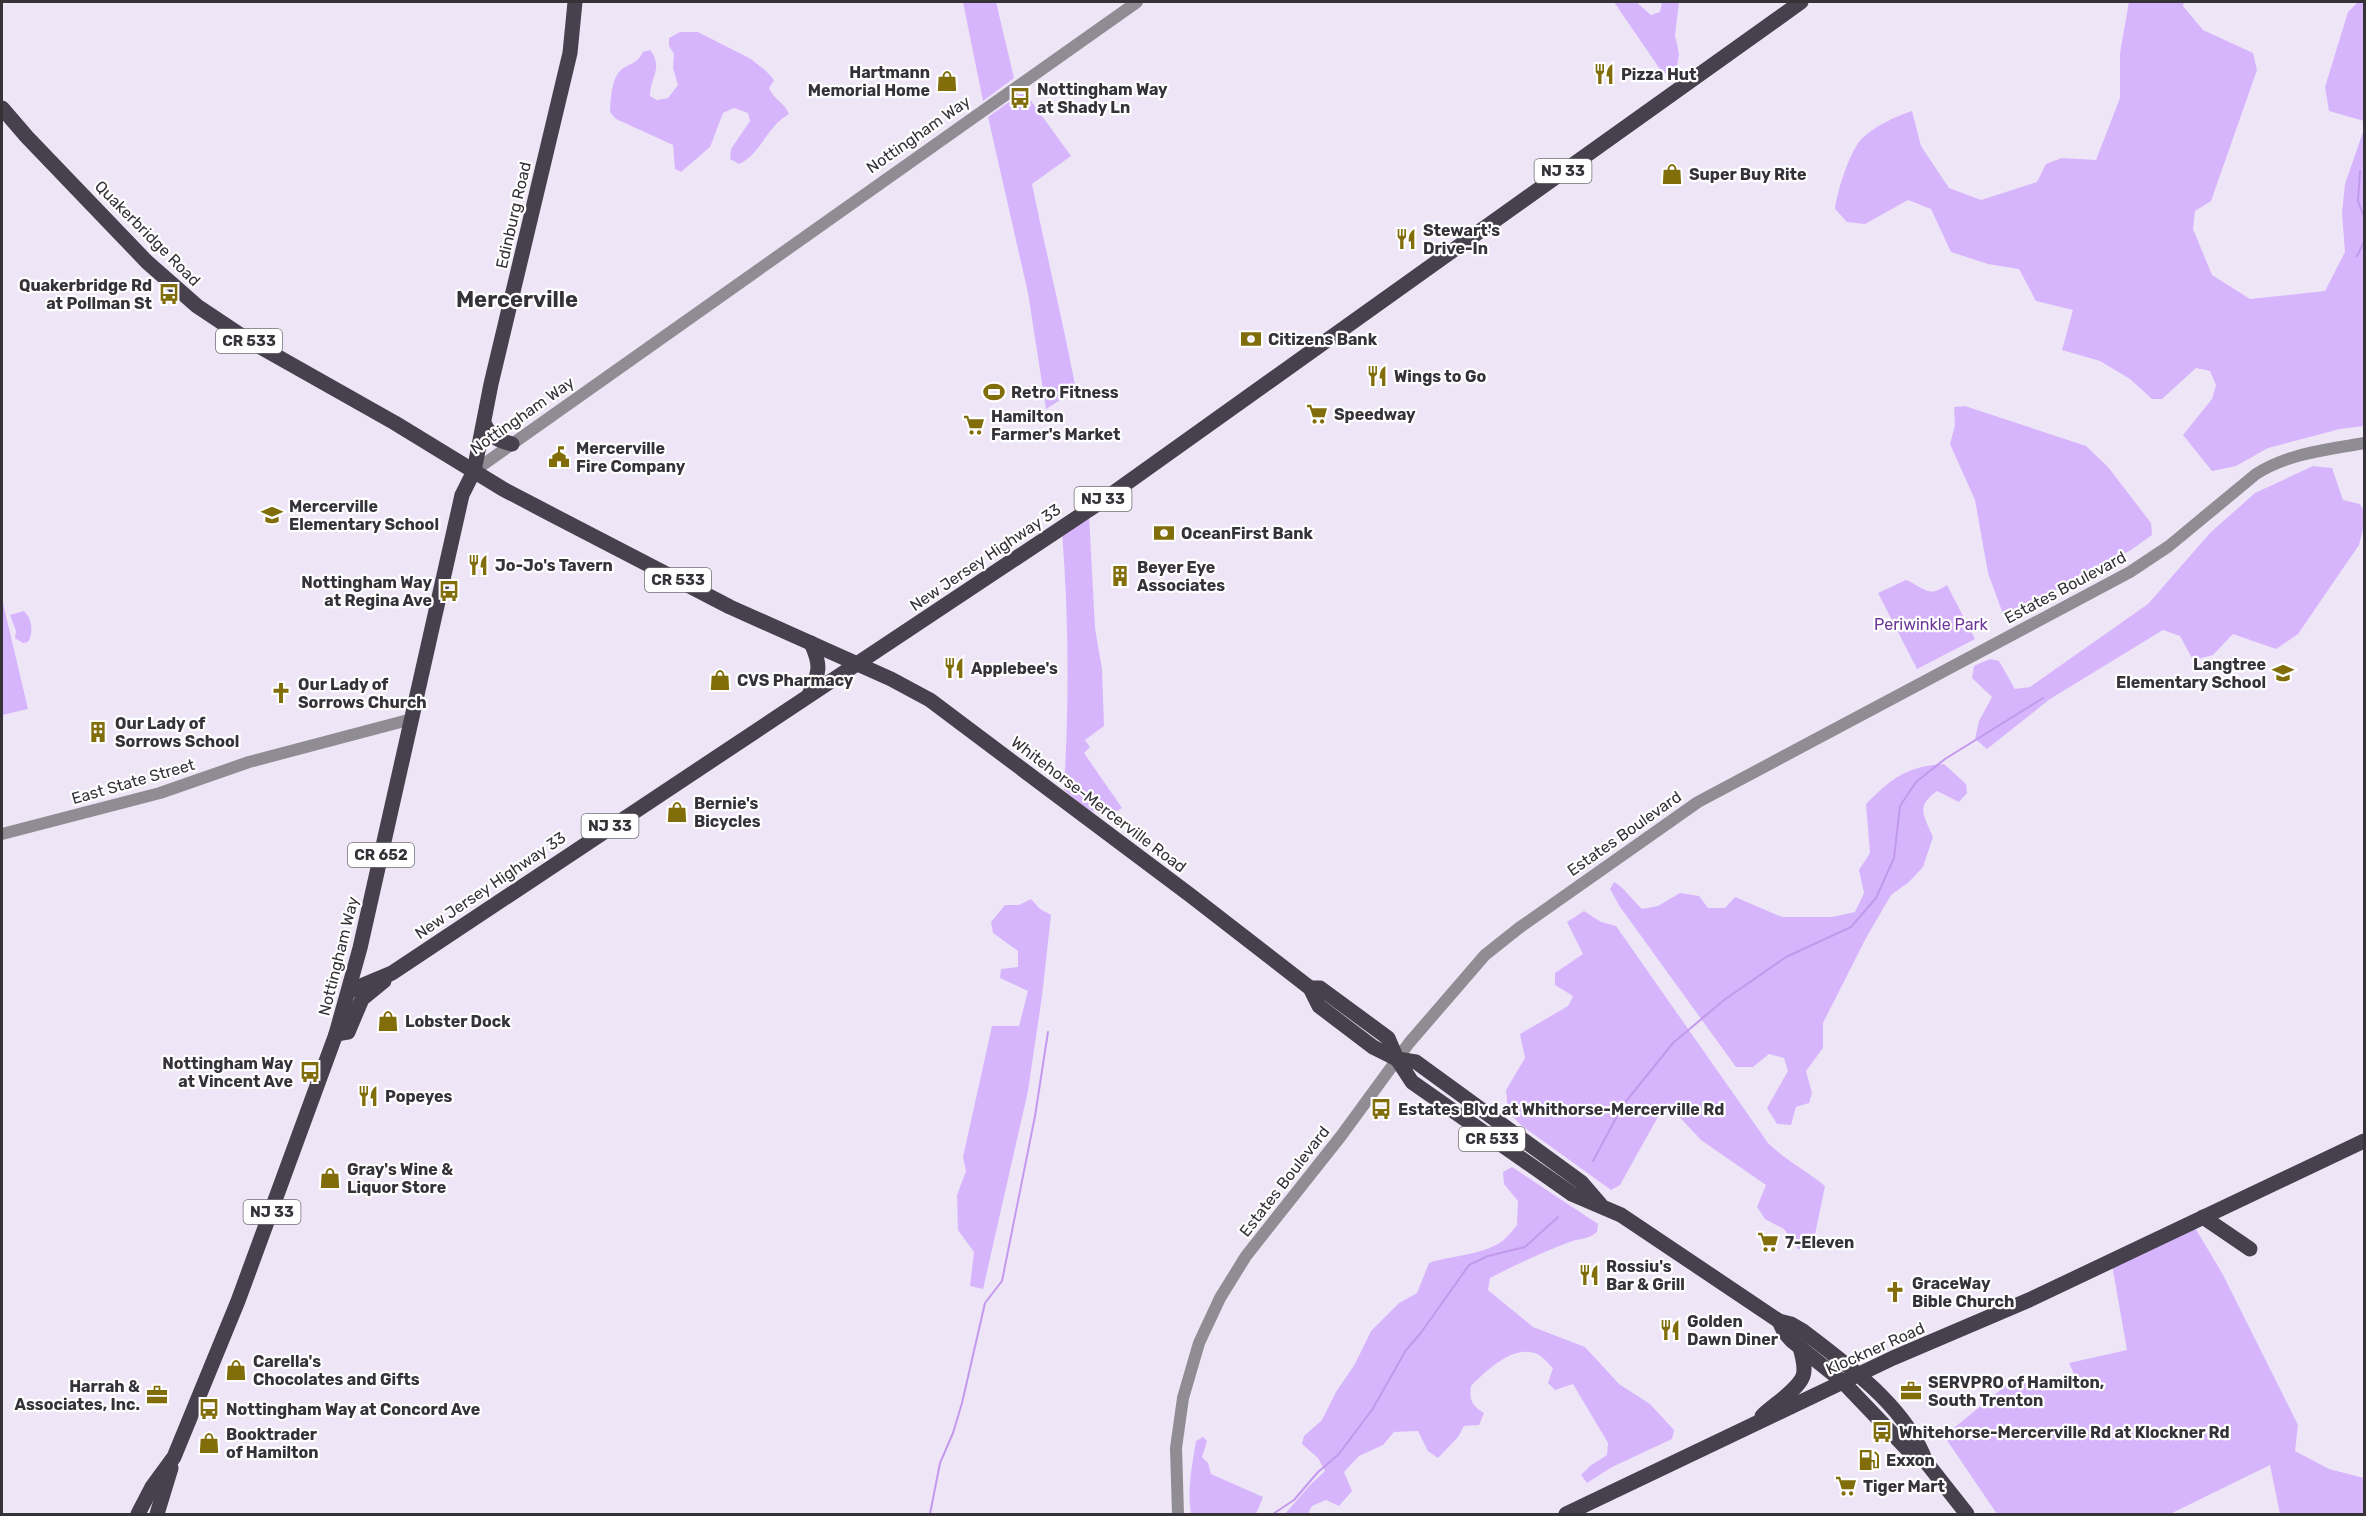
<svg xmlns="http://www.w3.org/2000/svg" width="2366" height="1516" font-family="Rubik,sans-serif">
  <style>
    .green { fill: #d7b5fc }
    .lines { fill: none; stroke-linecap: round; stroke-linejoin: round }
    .stream { stroke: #c399ed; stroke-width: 2 }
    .minor { stroke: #8f8c93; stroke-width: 12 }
    .major { stroke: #46414c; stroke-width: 15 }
    .labels { text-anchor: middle; stroke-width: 4.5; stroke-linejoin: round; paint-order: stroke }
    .shield { fill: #fff; stroke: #727074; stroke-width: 1.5 }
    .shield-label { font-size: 15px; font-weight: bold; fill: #353238 }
    .poi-label { font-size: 16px; font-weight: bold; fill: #353238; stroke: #fff; text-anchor: start }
    .street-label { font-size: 16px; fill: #353238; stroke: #fff }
    .park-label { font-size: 16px; fill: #6c3798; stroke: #fff }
    .district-label { font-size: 22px; font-weight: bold; fill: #353238; stroke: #fff }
  </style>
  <rect width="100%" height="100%" fill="#eee6f7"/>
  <g class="green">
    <path d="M 963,2 L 996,2 L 1014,78 L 983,101 Z"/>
    <path d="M 1614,2 L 1636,2 L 1651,15 L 1660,12 L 1662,2 L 1679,2 L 1675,35 L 1679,54 L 1677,67 L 1664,75 Z"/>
    <path d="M 2129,2 L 2184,2 L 2183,6 L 2203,30 L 2253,53 L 2257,70 L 2211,201 L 2195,211 L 2193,229 L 2212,275 L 2250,299 L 2325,291 L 2345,252 L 2342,213 L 2345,184 L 2364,129 L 2364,426 L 2340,429 L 2268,448 L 2236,466 L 2212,471 L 2183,435 L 2212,399 L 2216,385 L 2210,371 L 2196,368 L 2162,399 L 2152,399 L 2130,379 L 2100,361 L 2062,350 L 2073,310 L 2036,301 L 2019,269 L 1988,264 L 1951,252 L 1931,209 L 1908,200 L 1865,224 L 1847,222 L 1835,209 C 1837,192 1848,157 1859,142 C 1869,129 1896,116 1912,111 L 1921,146 L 1949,188 L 1981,200 L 2037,182 L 2046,164 L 2062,158 L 2096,160 L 2120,98 L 2120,53 Z"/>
    <path d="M 2358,2 L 2364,2 L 2364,121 L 2329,111 L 2325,87 L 2348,12 Z"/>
    <path d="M 680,32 L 698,32 L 751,59 L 766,71 L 774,80 L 769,88 C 774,100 785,103 789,114 C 767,126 761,154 739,164 L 730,159 L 731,149 L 750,121 L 748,113 L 734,108 L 723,113 L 710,147 L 681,172 L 675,169 L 673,145 L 616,119 L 610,112 C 611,99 611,79 621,70 C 631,62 635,66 643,52 L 650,50 C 664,68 650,77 650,96 L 657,100 L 668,98 L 678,85 L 673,68 L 674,54 L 669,46 L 669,38 Z"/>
    <path d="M 1020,94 L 1025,94 L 1029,98 L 1071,156 L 1032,184 C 1046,253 1063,321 1076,390 L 1046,409 L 1028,293 L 988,117 Z"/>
    <path d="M 1965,406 L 2086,446 L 2108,467 L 2151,523 L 2152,535 L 2131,550 L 2011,614 L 2003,614 L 1988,573 L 1975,500 L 1950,444 L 1955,425 L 1954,407 Z"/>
    <path d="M 2313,466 L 2332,468 L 2343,500 L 2360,504 L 2364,511 L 2364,525 L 2359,545 L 2298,634 L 2276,649 L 2233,634 L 2213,655 L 2193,660 L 2180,636 L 2163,630 L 2050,699 L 1987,749 L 1975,739 L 1979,721 L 1992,697 L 1972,678 L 1974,666 L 1990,659 L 1999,661 L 2015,689 L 2030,687 L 2148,604 L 2210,533 L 2255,493 Z"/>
    <path d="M 1089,515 L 1095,628 L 1102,669 L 1104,726 L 1085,740 L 1090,747 L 1084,753 L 1122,808 C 1097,824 1084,805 1064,790 C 1069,704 1069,619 1062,532 Z"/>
    <path d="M 1906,580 C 1924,587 1927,599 1947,585 L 1975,639 L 1917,669 L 1878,593 Z"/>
    <path d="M 2,599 L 28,709 L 2,715 Z"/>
    <path d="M 24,611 C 32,619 34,632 28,642 L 23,643 L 15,638 L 16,631 L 10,615 Z"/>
    <path d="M 1944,764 L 1966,784 L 1967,793 L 1959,802 L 1937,791 C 1915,807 1924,815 1933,837 L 1923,867 L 1909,882 L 1891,895 L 1866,938 L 1823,1023 L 1823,1048 L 1806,1071 L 1812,1093 L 1809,1103 L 1796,1107 L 1791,1125 L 1777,1124 L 1767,1108 L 1788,1071 L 1784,1058 L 1769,1054 L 1753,1067 L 1736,1067 L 1620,907 L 1610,889 L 1614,882 C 1625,888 1632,900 1642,909 L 1658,906 L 1680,893 L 1699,896 L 1708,908 L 1725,908 L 1735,897 L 1782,917 L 1832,917 L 1855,912 L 1864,893 L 1859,870 L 1870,853 L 1866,804 C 1892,778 1907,766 1944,764 Z"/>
    <path d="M 1031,899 L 1040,909 L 1051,915 L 1042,996 L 1028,1091 L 983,1289 L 970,1286 L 974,1252 L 958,1230 L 957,1195 L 966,1171 L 963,1157 L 992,1026 L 1019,1026 L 1028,991 L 1000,978 L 1001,969 L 1018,967 L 1018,951 L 993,933 L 991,922 L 1005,905 L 1019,905 Z"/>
    <path d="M 1584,911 L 1601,922 L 1616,926 L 1768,1143 C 1785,1160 1806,1170 1825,1186 L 1812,1249 L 1798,1249 L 1784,1229 L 1765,1219 L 1757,1207 L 1766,1185 L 1701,1140 L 1672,1109 L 1659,1115 L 1620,1185 L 1611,1190 L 1521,1125 L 1508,1112 L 1506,1090 L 1525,1058 L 1520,1034 L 1568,1006 L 1573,996 L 1555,985 L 1555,973 L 1583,954 L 1567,922 Z"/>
    <path d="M 1512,1167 L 1598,1224 L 1597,1232 C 1588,1240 1578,1238 1567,1243 C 1541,1253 1515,1265 1490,1278 L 1488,1290 L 1533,1327 L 1585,1347 L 1619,1384 L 1650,1404 L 1674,1430 L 1672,1439 L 1612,1467 L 1587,1483 L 1581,1475 L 1590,1466 L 1607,1455 L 1608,1443 L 1573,1384 L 1555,1390 L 1548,1383 L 1553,1368 C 1549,1364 1544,1358 1539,1355 C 1515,1342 1486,1371 1471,1386 C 1469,1400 1472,1406 1484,1413 L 1479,1425 L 1464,1426 L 1458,1437 L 1438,1458 L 1428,1451 L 1418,1431 L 1394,1432 L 1383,1445 L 1359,1456 L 1344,1472 L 1352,1491 L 1339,1506 L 1326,1500 L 1312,1506 L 1308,1514 L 1285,1514 L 1309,1486 L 1325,1471 L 1318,1458 L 1302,1444 L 1304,1436 L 1322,1420 L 1336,1392 L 1355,1364 L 1371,1331 L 1399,1303 L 1417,1293 L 1429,1263 C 1452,1255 1479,1256 1501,1242 C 1507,1238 1512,1231 1517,1225 L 1518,1201 L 1504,1184 L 1503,1172 Z"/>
    <path d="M 2191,1221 L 2222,1273 L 2298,1425 L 2295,1451 L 2329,1469 L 2364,1478 L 2364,1514 L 2280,1514 L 2270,1465 L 2170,1514 L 1997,1514 L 1944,1436 L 2015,1378 L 2042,1390 L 2078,1382 L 2069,1363 L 2127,1350 L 2111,1259 Z"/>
    <path d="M 1203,1437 L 1207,1441 L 1202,1457 L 1208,1463 L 1211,1474 L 1263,1497 L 1256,1514 L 1191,1514 C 1187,1489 1192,1466 1196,1441 Z"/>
  </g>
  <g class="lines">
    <g class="stream">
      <path d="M 2360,171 L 2358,201 L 2364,217"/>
      <path d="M 2357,256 L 2364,242"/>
      <path d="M 1593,1161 L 1623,1105 L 1673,1043 L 1724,1000 L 1786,957 L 1851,927 L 1876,898 L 1894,858 L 1900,806 L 1916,782 L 1945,759 L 2043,698"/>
      <path d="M 930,1514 L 940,1463 L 953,1433 L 962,1403 L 985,1303 L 1002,1281 L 1035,1116 L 1048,1032"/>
      <path d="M 1273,1514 L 1294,1500 L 1318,1472 L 1338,1455 L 1372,1410 L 1406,1350 L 1420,1334 L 1469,1265 L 1488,1256 L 1525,1247 L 1558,1217"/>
    </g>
    <g class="minor">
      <path d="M 474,471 L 1137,2"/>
      <path d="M 2,834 L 160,793 L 249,762 L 412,719"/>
      <path d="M 1178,1514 L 1176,1448 L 1183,1398 L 1199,1343 L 1220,1298 L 1246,1256 L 1341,1136 L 1409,1043 L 1485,955 L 1519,928 L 1698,802 L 2130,572 L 2169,546 L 2256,474 C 2289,453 2327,450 2364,443"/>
    </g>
    <g class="major">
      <path d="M 2,108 L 27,137 L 147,262 L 197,306 L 248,340 L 395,423 L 503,489 L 543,510 L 730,607 L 891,679 L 930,700 L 1190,895 L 1310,988 L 1319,1006 L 1373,1047 L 1397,1059 L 1416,1062 L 1581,1182 L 1600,1204"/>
      <path d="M 484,423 C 491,437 497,440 512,444"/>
      <path d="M 809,695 C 819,672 822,667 811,643"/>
      <path d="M 1310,988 L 1320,988 L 1388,1038 L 1397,1059 L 1412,1082 L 1572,1194 L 1621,1215 L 1779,1321 L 1791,1324 L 1803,1331 C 1848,1366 1906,1406 1926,1462"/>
      <path d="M 349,991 L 392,973 L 1099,503 L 1801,2"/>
      <path d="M 336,1034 L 348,1032 L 362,999 L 384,981"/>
      <path d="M 2203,1217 L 2250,1249"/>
      <path d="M 1779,1321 L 1784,1332 L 1792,1341 L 1843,1382 L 1908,1450 L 1926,1462 L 1967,1514"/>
      <path d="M 1762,1416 C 1773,1405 1798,1390 1803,1376 C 1806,1367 1802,1356 1800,1347"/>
      <path d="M 138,1514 L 152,1487 L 174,1457 L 238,1301 L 336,1034 L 360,948 L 462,495 L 474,471 L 491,384 L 570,53 L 575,2"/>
      <path d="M 157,1514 L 171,1468"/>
      <path d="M 1566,1514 L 1893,1358 L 2029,1300 L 2364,1141"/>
    </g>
  </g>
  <defs>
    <symbol id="restaurant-bare" viewBox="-9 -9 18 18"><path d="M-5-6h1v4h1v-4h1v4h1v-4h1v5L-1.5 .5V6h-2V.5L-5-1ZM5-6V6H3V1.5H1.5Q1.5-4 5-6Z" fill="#816e0b" stroke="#fff" stroke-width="2.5" paint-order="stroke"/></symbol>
    <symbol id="shop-bare" viewBox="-9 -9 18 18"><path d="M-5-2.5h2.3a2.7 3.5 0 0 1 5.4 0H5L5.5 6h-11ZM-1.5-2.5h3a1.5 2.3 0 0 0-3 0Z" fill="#816e0b" stroke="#fff" stroke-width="2.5" paint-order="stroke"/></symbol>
    <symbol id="bus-bare" viewBox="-9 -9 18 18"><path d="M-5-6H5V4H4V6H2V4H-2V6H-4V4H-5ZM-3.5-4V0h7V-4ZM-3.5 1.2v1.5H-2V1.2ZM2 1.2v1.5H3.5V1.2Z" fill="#816e0b" stroke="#fff" stroke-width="2.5" paint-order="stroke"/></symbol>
    <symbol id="bank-bare" viewBox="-9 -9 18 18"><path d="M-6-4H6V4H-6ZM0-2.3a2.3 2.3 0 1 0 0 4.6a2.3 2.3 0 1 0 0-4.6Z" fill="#816e0b" stroke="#fff" stroke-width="2.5" paint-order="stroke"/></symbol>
    <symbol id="stadium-bare" viewBox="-9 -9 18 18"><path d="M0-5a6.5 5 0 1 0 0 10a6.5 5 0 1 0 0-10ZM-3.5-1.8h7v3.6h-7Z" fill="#816e0b" stroke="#fff" stroke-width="2.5" paint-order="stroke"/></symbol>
    <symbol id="supermarket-bare" viewBox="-9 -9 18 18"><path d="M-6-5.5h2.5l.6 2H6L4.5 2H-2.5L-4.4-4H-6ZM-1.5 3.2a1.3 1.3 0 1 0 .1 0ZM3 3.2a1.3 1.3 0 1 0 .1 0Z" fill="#816e0b" stroke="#fff" stroke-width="2.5" paint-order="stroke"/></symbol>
    <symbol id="civic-bare" viewBox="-9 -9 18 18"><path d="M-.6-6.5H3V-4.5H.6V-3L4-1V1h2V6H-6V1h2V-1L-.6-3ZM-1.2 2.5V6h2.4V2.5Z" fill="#816e0b" stroke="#fff" stroke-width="2.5" paint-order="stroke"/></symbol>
    <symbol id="school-bare" viewBox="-9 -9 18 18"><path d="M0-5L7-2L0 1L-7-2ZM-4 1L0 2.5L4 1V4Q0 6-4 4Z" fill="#816e0b" stroke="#fff" stroke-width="2.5" paint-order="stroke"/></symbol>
    <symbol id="building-bare" viewBox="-9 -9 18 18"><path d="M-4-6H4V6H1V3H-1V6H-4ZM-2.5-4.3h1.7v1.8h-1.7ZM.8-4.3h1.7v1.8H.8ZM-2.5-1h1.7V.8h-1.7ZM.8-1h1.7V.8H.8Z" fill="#816e0b" stroke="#fff" stroke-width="2.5" paint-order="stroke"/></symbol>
    <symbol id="church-bare" viewBox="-9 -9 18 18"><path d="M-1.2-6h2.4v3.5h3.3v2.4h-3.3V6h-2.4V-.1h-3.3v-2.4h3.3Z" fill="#816e0b" stroke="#fff" stroke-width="2.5" paint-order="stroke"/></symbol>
    <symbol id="office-bare" viewBox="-9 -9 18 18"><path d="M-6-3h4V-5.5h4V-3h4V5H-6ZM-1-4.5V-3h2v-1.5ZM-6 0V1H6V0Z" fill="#816e0b" stroke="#fff" stroke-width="2.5" paint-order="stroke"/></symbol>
    <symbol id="fuel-bare" viewBox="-9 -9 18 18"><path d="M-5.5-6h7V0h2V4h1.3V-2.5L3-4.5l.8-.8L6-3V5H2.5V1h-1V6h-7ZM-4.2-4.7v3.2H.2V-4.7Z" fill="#816e0b" stroke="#fff" stroke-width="2.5" paint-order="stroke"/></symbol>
  </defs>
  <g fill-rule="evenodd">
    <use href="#restaurant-bare" x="1589" y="59" width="30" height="30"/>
    <use href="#shop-bare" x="932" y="66" width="30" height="30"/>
    <use href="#bus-bare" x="1005" y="83" width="30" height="30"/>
    <use href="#shop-bare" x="1657" y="159" width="30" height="30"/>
    <use href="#restaurant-bare" x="1391" y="224" width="30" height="30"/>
    <use href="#bus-bare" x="154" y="279" width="30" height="30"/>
    <use href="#bank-bare" x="1236" y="324" width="30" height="30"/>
    <use href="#restaurant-bare" x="1362" y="361" width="30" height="30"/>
    <use href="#stadium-bare" x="979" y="377" width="30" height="30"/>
    <use href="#supermarket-bare" x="1302" y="399" width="30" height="30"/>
    <use href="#supermarket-bare" x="959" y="410" width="30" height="30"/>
    <use href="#civic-bare" x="544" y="442" width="30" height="30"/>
    <use href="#school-bare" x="257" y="500" width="30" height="30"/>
    <use href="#bank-bare" x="1149" y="518" width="30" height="30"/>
    <use href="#restaurant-bare" x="463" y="550" width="30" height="30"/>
    <use href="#building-bare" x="1105" y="561" width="30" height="30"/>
    <use href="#bus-bare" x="434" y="576" width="30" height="30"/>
    <use href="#restaurant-bare" x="939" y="653" width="30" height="30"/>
    <use href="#school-bare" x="2268" y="658" width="30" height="30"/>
    <use href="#shop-bare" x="705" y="665" width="30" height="30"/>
    <use href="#church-bare" x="266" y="678" width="30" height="30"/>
    <use href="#building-bare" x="83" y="717" width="30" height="30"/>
    <use href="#shop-bare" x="662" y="797" width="30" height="30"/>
    <use href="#shop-bare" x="373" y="1006" width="30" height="30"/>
    <use href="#bus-bare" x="295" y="1057" width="30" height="30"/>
    <use href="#restaurant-bare" x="353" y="1081" width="30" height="30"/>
    <use href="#bus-bare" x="1366" y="1094" width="30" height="30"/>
    <use href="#shop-bare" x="315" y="1163" width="30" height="30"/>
    <use href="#supermarket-bare" x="1753" y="1227" width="30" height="30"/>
    <use href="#restaurant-bare" x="1574" y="1260" width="30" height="30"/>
    <use href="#church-bare" x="1880" y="1277" width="30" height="30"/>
    <use href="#restaurant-bare" x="1655" y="1315" width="30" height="30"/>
    <use href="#shop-bare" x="221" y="1355" width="30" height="30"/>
    <use href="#office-bare" x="1896" y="1376" width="30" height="30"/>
    <use href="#office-bare" x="142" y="1380" width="30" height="30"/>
    <use href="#bus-bare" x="194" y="1394" width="30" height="30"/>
    <use href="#bus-bare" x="1867" y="1417" width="30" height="30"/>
    <use href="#shop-bare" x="194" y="1428" width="30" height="30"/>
    <use href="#fuel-bare" x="1854" y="1445" width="30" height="30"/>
    <use href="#supermarket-bare" x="1831" y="1471" width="30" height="30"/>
  </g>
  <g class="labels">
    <g class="shield">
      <rect x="1534.5" y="159" width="57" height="24" rx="4.5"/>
      <rect x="216" y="329" width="66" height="24" rx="4.5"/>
      <rect x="1074.5" y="487" width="57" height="24" rx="4.5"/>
      <rect x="645" y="568" width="66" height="24" rx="4.5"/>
      <rect x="581.5" y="814" width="57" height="24" rx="4.5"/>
      <rect x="348" y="843" width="66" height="24" rx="4.5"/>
      <rect x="1459" y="1127" width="66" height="24" rx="4.5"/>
      <rect x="243.5" y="1200" width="57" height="24" rx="4.5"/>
    </g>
    <g class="shield-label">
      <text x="1563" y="176">NJ 33</text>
      <text x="249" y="346">CR 533</text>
      <text x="1103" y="504">NJ 33</text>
      <text x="678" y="585">CR 533</text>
      <text x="610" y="831">NJ 33</text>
      <text x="381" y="860">CR 652</text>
      <text x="1492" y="1144">CR 533</text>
      <text x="272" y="1217">NJ 33</text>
    </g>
    <g class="poi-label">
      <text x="930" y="78" text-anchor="end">Hartmann<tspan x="930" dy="18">Memorial Home</tspan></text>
      <text x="1621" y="80">Pizza Hut</text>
      <text x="1037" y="95">Nottingham Way<tspan x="1037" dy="18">at Shady Ln</tspan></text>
      <text x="1689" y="180">Super Buy Rite</text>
      <text x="1423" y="236">Stewart's<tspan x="1423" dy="18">Drive-In</tspan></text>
      <text x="152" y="291" text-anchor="end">Quakerbridge Rd<tspan x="152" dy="18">at Pollman St</tspan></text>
      <text x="1268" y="345">Citizens Bank</text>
      <text x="1394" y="382">Wings to Go</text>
      <text x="1011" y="398">Retro Fitness</text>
      <text x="1334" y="420">Speedway</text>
      <text x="991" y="422">Hamilton<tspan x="991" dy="18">Farmer's Market</tspan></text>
      <text x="576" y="454">Mercerville<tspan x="576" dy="18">Fire Company</tspan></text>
      <text x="289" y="512">Mercerville<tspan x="289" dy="18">Elementary School</tspan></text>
      <text x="1181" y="539">OceanFirst Bank</text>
      <text x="495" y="571">Jo-Jo's Tavern</text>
      <text x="1137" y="573">Beyer Eye<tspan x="1137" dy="18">Associates</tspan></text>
      <text x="432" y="588" text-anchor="end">Nottingham Way<tspan x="432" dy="18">at Regina Ave</tspan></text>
      <text x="2266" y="670" text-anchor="end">Langtree<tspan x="2266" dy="18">Elementary School</tspan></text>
      <text x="971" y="674">Applebee's</text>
      <text x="737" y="686">CVS Pharmacy</text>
      <text x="298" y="690">Our Lady of<tspan x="298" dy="18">Sorrows Church</tspan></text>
      <text x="115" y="729">Our Lady of<tspan x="115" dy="18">Sorrows School</tspan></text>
      <text x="694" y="809">Bernie's<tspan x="694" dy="18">Bicycles</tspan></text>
      <text x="405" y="1027">Lobster Dock</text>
      <text x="293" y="1069" text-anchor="end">Nottingham Way<tspan x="293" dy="18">at Vincent Ave</tspan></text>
      <text x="385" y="1102">Popeyes</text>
      <text x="1398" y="1115">Estates Blvd at Whithorse-Mercerville Rd</text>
      <text x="347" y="1175">Gray's Wine &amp;<tspan x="347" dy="18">Liquor Store</tspan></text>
      <text x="1785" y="1248">7-Eleven</text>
      <text x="1606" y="1272">Rossiu's<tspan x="1606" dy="18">Bar &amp; Grill</tspan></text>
      <text x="1912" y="1289">GraceWay<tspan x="1912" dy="18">Bible Church</tspan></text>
      <text x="1687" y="1327">Golden<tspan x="1687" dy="18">Dawn Diner</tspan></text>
      <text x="253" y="1367">Carella's<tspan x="253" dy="18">Chocolates and Gifts</tspan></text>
      <text x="1928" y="1388">SERVPRO of Hamilton,<tspan x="1928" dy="18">South Trenton</tspan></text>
      <text x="140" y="1392" text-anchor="end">Harrah &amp;<tspan x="140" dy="18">Associates, Inc.</tspan></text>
      <text x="226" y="1415">Nottingham Way at Concord Ave</text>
      <text x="1899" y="1438">Whitehorse-Mercerville Rd at Klockner Rd</text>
      <text x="226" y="1440">Booktrader<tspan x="226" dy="18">of Hamilton</tspan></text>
      <text x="1886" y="1466">Exxon</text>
      <text x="1863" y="1492">Tiger Mart</text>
    </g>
    <g class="street-label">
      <text transform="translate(918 134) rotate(-35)" y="6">Nottingham Way</text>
      <text transform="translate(513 215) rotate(-77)" y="6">Edinburg Road</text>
      <text transform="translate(148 233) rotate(45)" y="6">Quakerbridge Road</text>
      <text transform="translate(522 415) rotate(-35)" y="6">Nottingham Way</text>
      <text transform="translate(985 557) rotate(-34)" y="6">New Jersey Highway 33</text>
      <text transform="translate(2065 587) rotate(-28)" y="6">Estates Boulevard</text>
      <text transform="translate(133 781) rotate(-16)" y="6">East State Street</text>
      <text transform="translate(1099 804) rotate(37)" y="6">Whitehorse-Mercerville Road</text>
      <text transform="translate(1624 833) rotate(-35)" y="6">Estates Boulevard</text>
      <text transform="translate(490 885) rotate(-34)" y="6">New Jersey Highway 33</text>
      <text transform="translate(338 956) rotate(-76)" y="6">Nottingham Way</text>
      <text transform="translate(1284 1181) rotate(-52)" y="6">Estates Boulevard</text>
      <text transform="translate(1875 1348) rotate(-24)" y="6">Klockner Road</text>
    </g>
    <g class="park-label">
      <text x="1931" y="630">Periwinkle Park</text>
    </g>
    <g class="district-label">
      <text x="517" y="307">Mercerville</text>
    </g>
  </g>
  <rect width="2366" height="1516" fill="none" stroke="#353238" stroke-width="6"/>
</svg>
